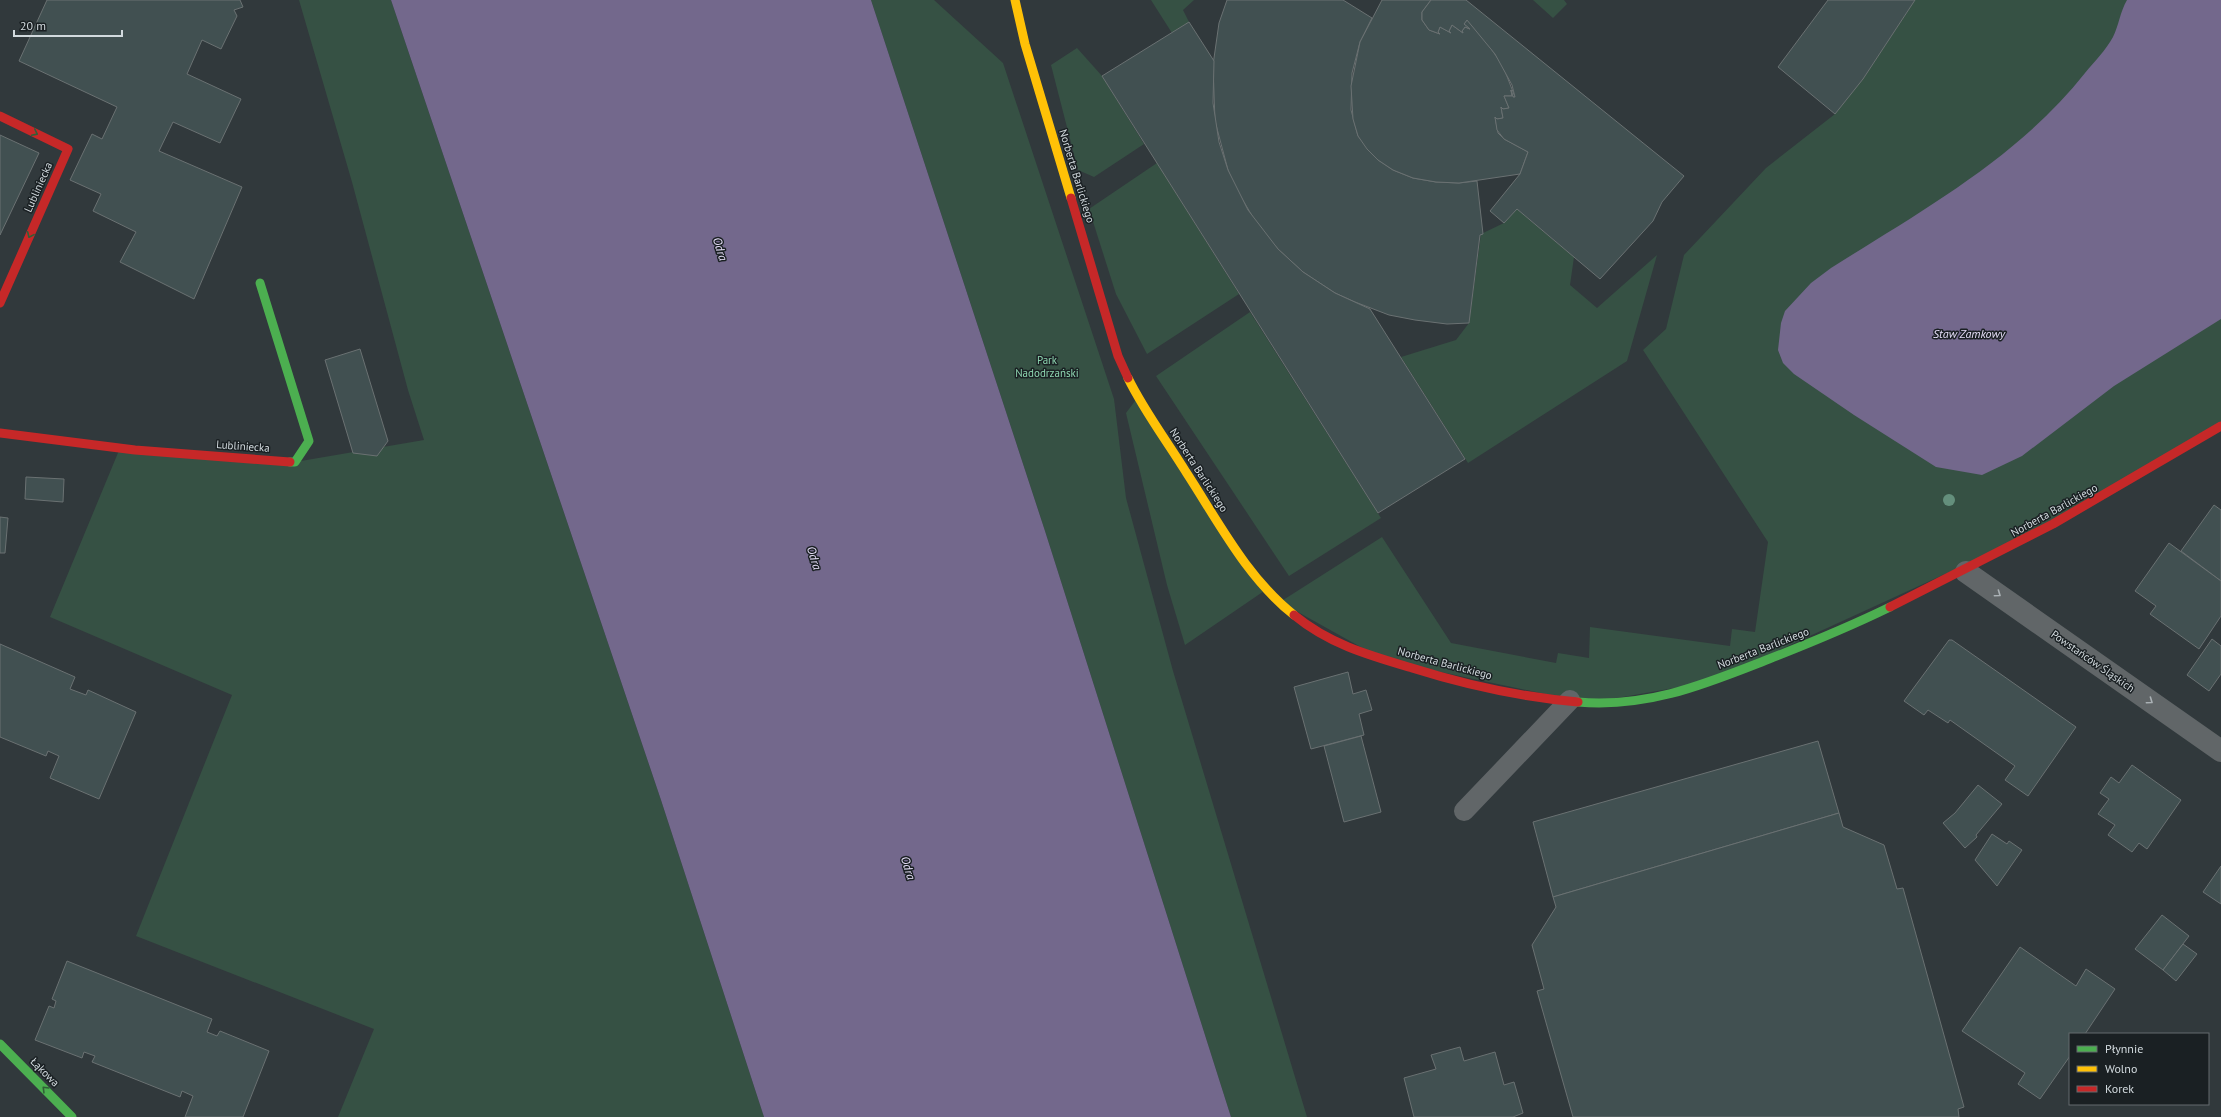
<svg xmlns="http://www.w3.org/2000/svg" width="2221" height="1117" font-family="'PT Sans',sans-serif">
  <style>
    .green { fill: #365144 }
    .water { fill: #73688c }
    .building { fill: #415051; stroke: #6a7172 }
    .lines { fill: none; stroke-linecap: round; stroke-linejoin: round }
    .lane { stroke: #616668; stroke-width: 20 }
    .street { stroke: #616668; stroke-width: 22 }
    .fast { stroke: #4caf50; stroke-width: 9 }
    .slow { stroke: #ffc107; stroke-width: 9 }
    .jam { stroke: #c62828; stroke-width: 9 }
    .tree { fill: #648f7c }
    .oneway { stroke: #306037 }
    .oneway2 { stroke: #aab1b5 }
    .labels { text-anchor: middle; stroke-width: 3; stroke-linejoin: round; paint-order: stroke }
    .street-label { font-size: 11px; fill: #d2dade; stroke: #1a2023 }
    .park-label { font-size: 11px; fill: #8ed6b1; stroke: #1a2023 }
    .water-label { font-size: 12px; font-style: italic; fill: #e5ddf7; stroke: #1a2023 }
  </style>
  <rect width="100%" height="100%" fill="#31393c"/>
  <g class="green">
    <path d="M 299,0 L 391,0 L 661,800 L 764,1117 L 338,1117 L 374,1029 L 136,936 L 232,695 L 50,617 L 120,448 L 295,462 L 424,440 L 408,390 L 352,182 Z"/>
    <path d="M 871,0 L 934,0 L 1003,63 L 1114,399 L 1126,498 L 1173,671 L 1307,1117 L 1231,1117 L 1045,531 Z"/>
    <path d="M 1151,0 L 1194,0 L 1183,10 L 1189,22 L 1172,33 Z"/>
    <path d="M 1533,0 L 1564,0 L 1567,4 L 1553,18 Z"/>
    <path d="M 1915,0 L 2221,0 L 2221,426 L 2050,526 L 1709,682 L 1588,703 L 1384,660 L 1280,602 L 1382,537 L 1451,643 L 1556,663 L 1558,653 L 1589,658 L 1590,627 L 1730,646 L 1732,629 L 1755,632 L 1768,542 L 1643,350 L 1666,329 L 1684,255 L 1766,168 L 1835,114 L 1863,79 Z"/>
    <path d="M 1077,48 L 1102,76 L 1144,144 L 1094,177 L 1078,170 L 1051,65 Z"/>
    <path d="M 1157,163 L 1239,294 L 1147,354 L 1116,294 L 1089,209 Z"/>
    <path d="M 1517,209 L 1574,257 L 1570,285 L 1597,308 L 1657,255 L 1627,361 L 1468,463 L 1401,357 L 1456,340 L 1469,323 L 1481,234 L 1504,223 Z"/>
    <path d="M 1250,312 L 1381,518 L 1289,576 L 1156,376 Z"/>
    <path d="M 1138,397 L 1267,589 L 1185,645 L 1167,585 L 1126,413 Z"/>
  </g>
  <g class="water">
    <path d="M 391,0 L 871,0 L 1045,531 L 1231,1117 L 764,1117 L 661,800 Z"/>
    <path d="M 2127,0 L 2221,0 L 2221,319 L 2114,386 L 2022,456 L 1982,475 L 1936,467 L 1854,415 L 1794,374 L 1783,363 L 1778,350 L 1781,323 L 1785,311 L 1811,283 L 1831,268 C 1921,211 2018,158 2085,73 C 2094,62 2106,50 2113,37 C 2119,25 2120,12 2127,0 Z"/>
  </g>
  <g class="building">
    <path d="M 47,0 L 240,0 L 243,7 L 234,10 L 237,16 L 221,49 L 202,40 L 187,74 L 241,99 L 220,143 L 173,122 L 159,151 L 242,187 L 194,299 L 120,262 L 136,232 L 93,211 L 101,194 L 70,180 L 92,134 L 102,139 L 117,107 L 19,61 Z"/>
    <path d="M 1227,0 L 1343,0 L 1372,18 L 1360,42 L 1352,73 L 1351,110 L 1358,136 L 1378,160 L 1393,170 L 1413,178 L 1436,182 L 1459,183 L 1477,181 L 1483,234 L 1480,235 L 1469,323 L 1447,324 L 1415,320 L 1389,315 L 1355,302 L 1335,293 L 1303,272 L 1278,249 L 1257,224 L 1235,187 L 1228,170 L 1215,121 L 1213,65 L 1219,23 Z"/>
    <path d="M 1382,0 L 1431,0 L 1422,12 L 1422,20 L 1429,30 L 1440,34 L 1438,32 L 1440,27 L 1451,33 L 1449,31 L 1452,25 L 1463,33 L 1462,31 L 1465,27 L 1470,29 L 1464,24 L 1467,20 L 1485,40 L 1503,66 L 1515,97 L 1513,97 L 1511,90 L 1512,96 L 1504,96 L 1509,108 L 1503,109 L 1501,107 L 1503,118 L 1497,119 L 1495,117 L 1498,133 L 1504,139 L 1528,152 L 1520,174 L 1459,183 L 1436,182 L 1413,178 L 1393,170 L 1378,160 L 1367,149 L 1358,136 L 1353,119 L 1351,86 L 1360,42 Z"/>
    <path d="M 1431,0 L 1466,0 L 1684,176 L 1662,202 L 1653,221 L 1600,279 L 1517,209 L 1504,223 L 1490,211 L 1520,174 L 1528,152 L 1504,139 L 1497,130 L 1495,117 L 1497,119 L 1503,118 L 1501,107 L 1503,109 L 1509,108 L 1504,96 L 1512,96 L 1511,90 L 1513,97 L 1515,97 L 1512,85 L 1495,54 L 1467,20 L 1464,24 L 1470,29 L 1465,27 L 1462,31 L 1463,33 L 1452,25 L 1449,31 L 1451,33 L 1440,27 L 1438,32 L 1440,34 L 1429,30 L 1422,20 L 1422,12 Z"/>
    <path d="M 1828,0 L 1915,0 L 1863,79 L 1835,114 L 1778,67 Z"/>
    <path d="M 1189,22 L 1214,61 L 1213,103 L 1219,142 L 1228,170 L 1248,210 L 1278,249 L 1303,272 L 1335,293 L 1370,309 L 1465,459 L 1378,513 L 1102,76 Z"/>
    <path d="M 0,135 L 39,153 L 0,235 Z"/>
    <path d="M 360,349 L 388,441 L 377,456 L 353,453 L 325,360 Z"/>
    <path d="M 26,477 L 64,479 L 63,502 L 25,499 Z"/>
    <path d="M 2214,505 L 2221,510 L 2221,581 L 2181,551 Z"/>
    <path d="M 0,517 L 8,518 L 5,553 L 0,553 Z"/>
    <path d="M 2169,543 L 2221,581 L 2221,616 L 2199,649 L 2150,614 L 2156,606 L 2135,591 Z"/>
    <path d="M 2212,639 L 2221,646 L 2221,674 L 2209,691 L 2187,675 Z"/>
    <path d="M 1949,640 L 1952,640 L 2076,727 L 2028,796 L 2005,780 L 2015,766 L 1950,720 L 1948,723 L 1928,710 L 1924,715 L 1904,701 Z"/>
    <path d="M 0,644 L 75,677 L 70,689 L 86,695 L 88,690 L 136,712 L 99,799 L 50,778 L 59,756 L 48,751 L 46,756 L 0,737 Z"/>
    <path d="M 1348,672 L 1353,694 L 1366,690 L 1372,710 L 1359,714 L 1364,735 L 1311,749 L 1294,687 Z"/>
    <path d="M 1361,736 L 1381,812 L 1344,822 L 1324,746 Z"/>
    <path d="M 1818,741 L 1839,813 L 1553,897 L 1533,822 Z"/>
    <path d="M 2132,765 L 2181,800 L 2147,849 L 2139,843 L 2132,852 L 2108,835 L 2115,825 L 2098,814 L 2109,799 L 2100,793 L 2111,777 L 2119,783 Z"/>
    <path d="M 1978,785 L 2002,804 L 1976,835 L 1977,837 L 1965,848 L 1943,823 L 1955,813 Z"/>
    <path d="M 1839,813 L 1843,827 L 1884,845 L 1897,889 L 1903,888 L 1964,1107 L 1958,1109 L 1959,1117 L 1573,1117 L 1537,991 L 1544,989 L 1532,945 L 1556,907 L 1553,897 Z"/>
    <path d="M 1992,834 L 2007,844 L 2009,841 L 2022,850 L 1997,886 L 1975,860 Z"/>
    <path d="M 2221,866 L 2221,904 L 2203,892 Z"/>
    <path d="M 2162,915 L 2189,936 L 2163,970 L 2135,949 Z"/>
    <path d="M 2183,944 L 2197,954 L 2176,981 L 2163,970 Z"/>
    <path d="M 2020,947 L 2076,986 L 2086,969 L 2115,989 L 2085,1034 L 2070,1034 L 2070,1056 L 2040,1099 L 2018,1084 L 2025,1073 L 1962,1031 Z"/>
    <path d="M 67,961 L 212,1019 L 207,1032 L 217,1036 L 220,1031 L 269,1051 L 243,1117 L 185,1117 L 193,1096 L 182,1091 L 180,1097 L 92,1062 L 95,1056 L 84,1052 L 82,1058 L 35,1040 L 49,1006 L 54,1008 L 56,1001 L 52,999 Z"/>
    <path d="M 1460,1047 L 1464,1061 L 1495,1052 L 1504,1085 L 1514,1082 L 1523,1113 L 1513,1117 L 1414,1117 L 1404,1078 L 1436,1069 L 1431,1055 Z"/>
  </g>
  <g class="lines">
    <path class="lane" d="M 1464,811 L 1570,700"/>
    <path class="street" d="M 1966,572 L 2221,751"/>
    <g class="fast">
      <path d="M 260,283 L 309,441 L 295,462 L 290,462"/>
      <path d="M 1578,702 C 1649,708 1705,684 1769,659 C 1810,643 1851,626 1890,607"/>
      <path d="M 0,1044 L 72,1117"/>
    </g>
    <g class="slow">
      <path d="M 1015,0 L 1025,44 L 1071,198"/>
      <path d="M 1128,378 C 1144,411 1167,441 1186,472 C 1218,521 1247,578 1294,615"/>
    </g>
    <g class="jam">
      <path d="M 0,116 L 68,149 L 0,303"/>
      <path d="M 1071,198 L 1118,356 L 1128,378"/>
      <path d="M 0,433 L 135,450 L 290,462"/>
      <path d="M 1890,607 L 2053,524 L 2221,426"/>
      <path d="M 1294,615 C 1329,644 1368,655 1412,668 C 1466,685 1521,697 1578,702"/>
    </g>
  </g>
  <circle class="tree" cx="1949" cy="500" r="6"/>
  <defs><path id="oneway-chevron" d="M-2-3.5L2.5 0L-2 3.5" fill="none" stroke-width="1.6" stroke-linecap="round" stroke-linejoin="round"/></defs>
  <g class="oneway">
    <use href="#oneway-chevron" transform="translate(35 133) rotate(26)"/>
    <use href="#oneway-chevron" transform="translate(30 235) rotate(114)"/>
    <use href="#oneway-chevron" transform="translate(45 1089) rotate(-135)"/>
  </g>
  <g class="oneway2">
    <use href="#oneway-chevron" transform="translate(1998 594) rotate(35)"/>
    <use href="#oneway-chevron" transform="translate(2150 701) rotate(35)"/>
  </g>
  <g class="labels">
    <g class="street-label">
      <text transform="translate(1077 176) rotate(73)" y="4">Norberta Barlickiego</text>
      <text transform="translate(38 187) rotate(-66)" y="4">Lubliniecka</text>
      <text transform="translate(243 446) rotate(4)" y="4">Lubliniecka</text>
      <text transform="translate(1199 470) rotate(57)" y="4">Norberta Barlickiego</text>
      <text transform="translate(2054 510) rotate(-29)" y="4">Norberta Barlickiego</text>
      <text transform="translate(1763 648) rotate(-21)" y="4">Norberta Barlickiego</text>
      <text transform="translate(2093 661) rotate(35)" y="4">Powstańców Śląskich</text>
      <text transform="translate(1445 663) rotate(15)" y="4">Norberta Barlickiego</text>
      <text transform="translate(45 1072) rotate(45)" y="4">Łąkowa</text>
    </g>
    <g class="park-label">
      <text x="1047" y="364">Park<tspan x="1047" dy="13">Nadodrzański</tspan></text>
    </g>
    <g class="water-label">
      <text transform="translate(720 249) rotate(73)" y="4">Odra</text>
      <text x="1969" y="338">Staw Zamkowy</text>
      <text transform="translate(814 558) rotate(73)" y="4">Odra</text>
      <text transform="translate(908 868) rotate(73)" y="4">Odra</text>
    </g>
  </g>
  <rect x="2069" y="1033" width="140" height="72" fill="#1a2023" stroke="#646a6e"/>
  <rect x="2077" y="1046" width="20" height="6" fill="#4caf50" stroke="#646a6e"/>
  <text x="2105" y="1053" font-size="12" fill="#d2dade">Płynnie</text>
  <rect x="2077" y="1066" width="20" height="6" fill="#ffc107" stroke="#646a6e"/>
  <text x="2105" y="1073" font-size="12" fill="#d2dade">Wolno</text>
  <rect x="2077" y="1086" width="20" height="6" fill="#c62828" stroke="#646a6e"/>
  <text x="2105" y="1093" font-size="12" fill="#d2dade">Korek</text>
  <path d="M14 30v6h108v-6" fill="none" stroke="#d2dade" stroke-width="2"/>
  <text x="20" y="30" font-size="12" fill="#d2dade" stroke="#1a2023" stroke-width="3" paint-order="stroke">20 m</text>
</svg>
